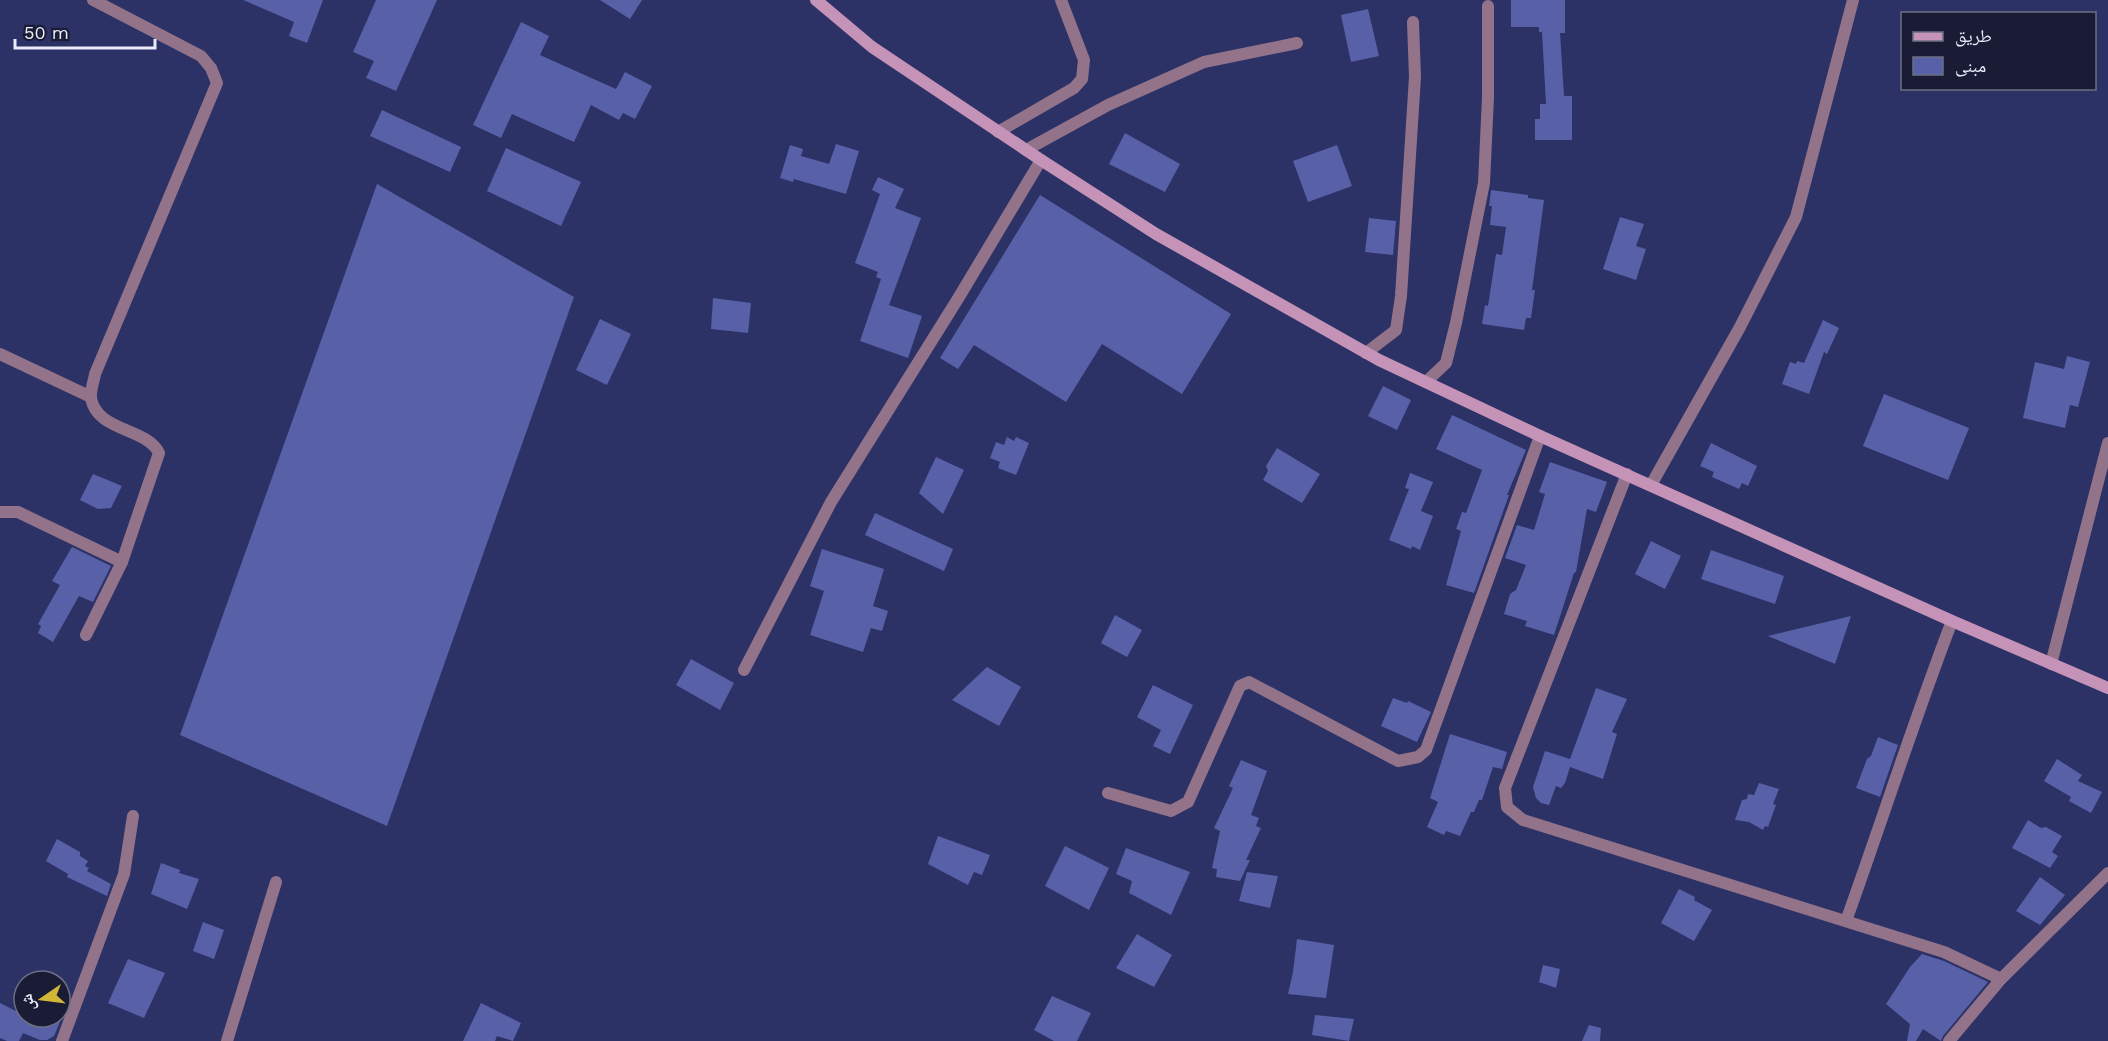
<svg xmlns="http://www.w3.org/2000/svg" width="2108" height="1041" font-family="'Work Sans','Noto Naskh Arabic',sans-serif">
  <style>
    .building { fill: #5861a8 }
    .lines { fill: none; stroke-linecap: round; stroke-linejoin: round }
    .street { stroke: #927389; stroke-width: 12 }
    .secondary { stroke: #c593b7; stroke-width: 12 }
  </style>
  <rect width="100%" height="100%" fill="#2c3166"/>
  <g class="building">
    <path d="M 243,0 L 323,0 L 307,43 L 289,36 L 294,22 Z"/>
    <path d="M 376,0 L 437,0 L 396,91 L 366,78 L 374,61 L 353,52 Z"/>
    <path d="M 600,0 L 642,0 L 630,19 Z"/>
    <path d="M 1511,0 L 1565,0 L 1565,33 L 1560,33 L 1564,96 L 1572,96 L 1572,140 L 1535,140 L 1535,119 L 1540,119 L 1540,104 L 1546,104 L 1542,32 L 1539,32 L 1539,27 L 1511,27 Z"/>
    <path d="M 1368,9 L 1379,56 L 1351,62 L 1341,15 Z"/>
    <path d="M 521,22 L 549,36 L 540,55 L 616,89 L 625,72 L 652,86 L 635,119 L 623,113 L 619,120 L 591,105 L 574,142 L 512,114 L 501,138 L 473,125 Z"/>
    <path d="M 382,110 L 461,147 L 450,172 L 370,136 Z"/>
    <path d="M 1125,133 L 1180,164 L 1165,192 L 1109,164 Z"/>
    <path d="M 836,144 L 859,151 L 846,194 L 794,179 L 793,182 L 780,178 L 790,145 L 803,149 L 801,156 L 829,164 Z"/>
    <path d="M 1337,145 L 1352,186 L 1308,202 L 1293,161 Z"/>
    <path d="M 506,148 L 581,182 L 561,226 L 487,191 Z"/>
    <path d="M 878,177 L 904,189 L 895,208 L 921,218 L 889,305 L 922,316 L 908,358 L 860,341 L 881,279 L 876,277 L 878,272 L 855,263 L 880,194 L 872,190 Z"/>
    <path d="M 377,184 L 574,297 L 387,826 L 180,735 Z"/>
    <path d="M 1491,190 L 1528,195 L 1528,198 L 1544,200 L 1532,290 L 1535,290 L 1531,318 L 1526,318 L 1524,330 L 1482,324 L 1485,305 L 1488,306 L 1496,254 L 1502,255 L 1506,227 L 1490,225 L 1492,206 L 1489,206 Z"/>
    <path d="M 1040,195 L 1231,314 L 1182,394 L 1102,344 L 1066,402 L 974,345 L 958,369 L 940,358 Z"/>
    <path d="M 1620,217 L 1644,224 L 1636,246 L 1646,249 L 1636,280 L 1603,269 Z"/>
    <path d="M 1369,218 L 1396,221 L 1393,255 L 1365,252 Z"/>
    <path d="M 713,298 L 751,303 L 748,333 L 711,329 Z"/>
    <path d="M 600,319 L 631,334 L 607,385 L 576,370 Z"/>
    <path d="M 1823,320 L 1839,328 L 1827,354 L 1824,352 L 1809,394 L 1782,384 L 1790,362 L 1796,364 L 1797,361 L 1804,363 Z"/>
    <path d="M 2067,356 L 2090,362 L 2078,407 L 2070,405 L 2065,428 L 2023,418 L 2035,362 L 2064,369 Z"/>
    <path d="M 1383,386 L 1411,400 L 1397,430 L 1368,416 Z"/>
    <path d="M 1884,394 L 1969,428 L 1948,480 L 1863,446 Z"/>
    <path d="M 1452,415 L 1526,450 L 1507,495 L 1509,495 L 1474,593 L 1446,585 L 1461,531 L 1456,529 L 1462,512 L 1466,513 L 1482,470 L 1436,449 Z"/>
    <path d="M 1007,437 L 1014,441 L 1016,437 L 1029,443 L 1016,475 L 998,468 L 1000,462 L 990,458 L 996,442 L 1004,445 Z"/>
    <path d="M 1711,443 L 1757,466 L 1748,486 L 1742,483 L 1739,489 L 1712,477 L 1714,472 L 1700,466 Z"/>
    <path d="M 1277,448 L 1320,474 L 1302,503 L 1263,480 L 1268,471 L 1266,466 Z"/>
    <path d="M 936,457 L 964,470 L 943,514 L 919,493 Z"/>
    <path d="M 1550,462 L 1607,482 L 1596,512 L 1587,509 L 1576,572 L 1574,573 L 1554,635 L 1525,626 L 1527,621 L 1504,614 L 1510,594 L 1516,590 L 1526,565 L 1505,558 L 1517,525 L 1534,530 L 1545,494 L 1539,492 Z"/>
    <path d="M 1410,473 L 1433,482 L 1421,511 L 1433,516 L 1420,550 L 1412,546 L 1411,549 L 1389,540 L 1409,489 L 1405,488 Z"/>
    <path d="M 93,474 L 122,486 L 111,508 L 98,509 L 80,500 Z"/>
    <path d="M 875,513 L 953,549 L 944,571 L 865,535 Z"/>
    <path d="M 1651,541 L 1681,556 L 1665,589 L 1635,574 Z"/>
    <path d="M 72,547 L 111,566 L 93,602 L 79,596 L 53,642 L 38,633 L 41,626 L 38,624 L 60,585 L 52,581 Z"/>
    <path d="M 822,549 L 884,569 L 873,606 L 888,611 L 882,631 L 871,628 L 863,652 L 810,635 L 824,591 L 810,586 Z"/>
    <path d="M 1711,550 L 1784,576 L 1775,604 L 1701,579 Z"/>
    <path d="M 1115,615 L 1142,630 L 1127,657 L 1101,643 Z"/>
    <path d="M 1851,616 L 1835,664 L 1768,636 Z"/>
    <path d="M 691,659 L 734,683 L 720,710 L 676,685 Z"/>
    <path d="M 987,667 L 1021,687 L 999,726 L 952,700 Z"/>
    <path d="M 1153,685 L 1193,705 L 1170,754 L 1153,746 L 1161,730 L 1137,717 Z"/>
    <path d="M 1596,688 L 1627,699 L 1612,732 L 1617,734 L 1603,779 L 1570,767 L 1565,783 L 1561,788 L 1556,786 L 1549,805 L 1541,803 L 1536,798 L 1533,787 L 1545,751 L 1570,759 Z"/>
    <path d="M 1393,698 L 1407,703 L 1408,701 L 1431,712 L 1417,742 L 1381,726 Z"/>
    <path d="M 1450,734 L 1507,752 L 1502,769 L 1493,767 L 1482,800 L 1479,800 L 1474,812 L 1471,812 L 1460,836 L 1446,831 L 1444,835 L 1427,827 L 1438,802 L 1430,798 Z"/>
    <path d="M 1878,737 L 1898,745 L 1880,797 L 1856,788 L 1867,759 L 1871,756 Z"/>
    <path d="M 2057,759 L 2082,775 L 2078,781 L 2102,792 L 2091,813 L 2069,801 L 2071,797 L 2044,781 Z"/>
    <path d="M 1241,760 L 1267,771 L 1251,815 L 1259,818 L 1256,826 L 1261,828 L 1246,860 L 1250,860 L 1240,881 L 1216,877 L 1217,869 L 1212,868 L 1220,831 L 1214,828 L 1233,788 L 1229,786 Z"/>
    <path d="M 1759,783 L 1779,789 L 1773,804 L 1776,805 L 1768,827 L 1765,826 L 1763,830 L 1749,822 L 1735,820 L 1742,800 L 1747,799 L 1748,794 L 1754,795 Z"/>
    <path d="M 2028,820 L 2041,828 L 2046,827 L 2062,836 L 2052,852 L 2058,856 L 2050,868 L 2012,848 Z"/>
    <path d="M 938,836 L 990,855 L 982,875 L 974,872 L 968,885 L 928,864 Z"/>
    <path d="M 57,839 L 80,852 L 80,856 L 88,861 L 85,866 L 89,868 L 87,871 L 111,884 L 107,896 L 67,877 L 68,874 L 46,861 Z"/>
    <path d="M 1065,846 L 1109,868 L 1089,910 L 1045,886 Z"/>
    <path d="M 1126,848 L 1190,872 L 1171,915 L 1129,893 L 1132,881 L 1116,874 Z"/>
    <path d="M 161,863 L 180,870 L 179,873 L 199,879 L 187,909 L 151,894 Z"/>
    <path d="M 1247,872 L 1278,876 L 1270,908 L 1239,901 Z"/>
    <path d="M 2040,877 L 2065,895 L 2040,925 L 2016,911 Z"/>
    <path d="M 1679,889 L 1695,897 L 1694,900 L 1712,910 L 1694,941 L 1661,923 Z"/>
    <path d="M 203,922 L 224,930 L 214,959 L 193,951 Z"/>
    <path d="M 1137,934 L 1172,955 L 1154,987 L 1116,968 Z"/>
    <path d="M 1297,939 L 1334,945 L 1326,998 L 1288,994 L 1293,972 Z"/>
    <path d="M 1922,954 L 1944,961 L 1988,982 L 1943,1036 L 1941,1041 L 1923,1029 L 1916,1041 L 1907,1041 L 1910,1024 L 1886,1004 L 1910,967 Z"/>
    <path d="M 128,959 L 165,973 L 144,1018 L 108,1003 Z"/>
    <path d="M 1543,965 L 1560,969 L 1556,988 L 1539,982 Z"/>
    <path d="M 1052,996 L 1091,1013 L 1077,1041 L 1054,1041 L 1034,1030 Z"/>
    <path d="M 0,1003 L 24,1015 L 24,1017 L 62,1017 L 54,1036 L 47,1040 L 40,1040 L 23,1033 L 19,1041 L 7,1041 L 0,1038 Z"/>
    <path d="M 481,1003 L 521,1023 L 513,1041 L 497,1036 L 495,1041 L 463,1041 Z"/>
    <path d="M 1315,1015 L 1354,1019 L 1349,1041 L 1312,1035 Z"/>
    <path d="M 1589,1025 L 1601,1028 L 1600,1041 L 1582,1041 Z"/>
  </g>
  <g class="lines">
    <g class="street">
      <path d="M 998,132 L 1074,88 L 1082,79 L 1084,60 L 1061,0"/>
      <path d="M 1026,150 L 1108,105 L 1204,62 L 1297,43"/>
      <path d="M 1366,353 L 1396,330 L 1401,296 L 1415,77 L 1413,22"/>
      <path d="M 0,354 L 91,397"/>
      <path d="M 1426,382 L 1446,363 L 1456,323 L 1484,183 L 1488,97 L 1488,6"/>
      <path d="M 1627,474 L 1505,788 L 1507,807 L 1523,820 L 1944,952 L 2001,979 L 1949,1041"/>
      <path d="M 1651,485 L 1740,327 L 1796,217 L 1853,0"/>
      <path d="M 0,512 L 18,512 L 122,562"/>
      <path d="M 86,635 L 122,562 L 159,453 C 146,427 97,432 91,398 C 90,391 94,381 95,374 L 217,83 L 211,68 L 201,56 L 93,0"/>
      <path d="M 2051,664 L 2108,443"/>
      <path d="M 744,670 L 831,502 L 959,297 L 1041,160"/>
      <path d="M 1108,793 L 1171,811 L 1188,802 L 1240,686 L 1249,682 L 1398,761 L 1418,757 L 1426,750 L 1540,436"/>
      <path d="M 1846,921 C 1882,821 1914,720 1952,621"/>
      <path d="M 2001,979 L 2108,873"/>
      <path d="M 62,1041 L 124,874 L 133,816"/>
      <path d="M 227,1041 L 276,882"/>
    </g>
    <path class="secondary" d="M 816,0 L 872,47 L 1041,160 L 1156,234 L 1379,360 L 1540,436 L 1952,621 L 2108,688"/>
  </g>
  <rect x="1901" y="12" width="195" height="78" fill="#191c34" stroke="#6d6f83" stroke-width="1.5"/>
  <rect x="1913" y="32" width="30" height="9" fill="#c593b7" stroke="#6d6f83" stroke-width="1.5"/>
  <text x="1955" y="42" font-size="18" fill="#eaecfa">طريق</text>
  <rect x="1913" y="57" width="30" height="18" fill="#5861a8" stroke="#6d6f83" stroke-width="1.5"/>
  <text x="1955" y="72" font-size="18" fill="#eaecfa">مبنى</text>
  <g transform="translate(42 999) rotate(256)"><circle r="28" fill="#191c34" stroke="#6d6f83" stroke-width="1.5"/>
  <path d="M0-4.5L10 22L0 15L-10 22Z" fill="#d2b736"/>
  <text y="-9" font-size="16" font-weight="bold" text-anchor="middle" fill="#eaecfa">ش</text>
  </g>
  <path d="M15 39v9h140v-9" fill="none" stroke="#eaecfa" stroke-width="3"/>
  <text x="24" y="39" font-size="18" fill="#eaecfa" stroke="#191c34" stroke-width="4.5" paint-order="stroke">50 m</text>
</svg>
